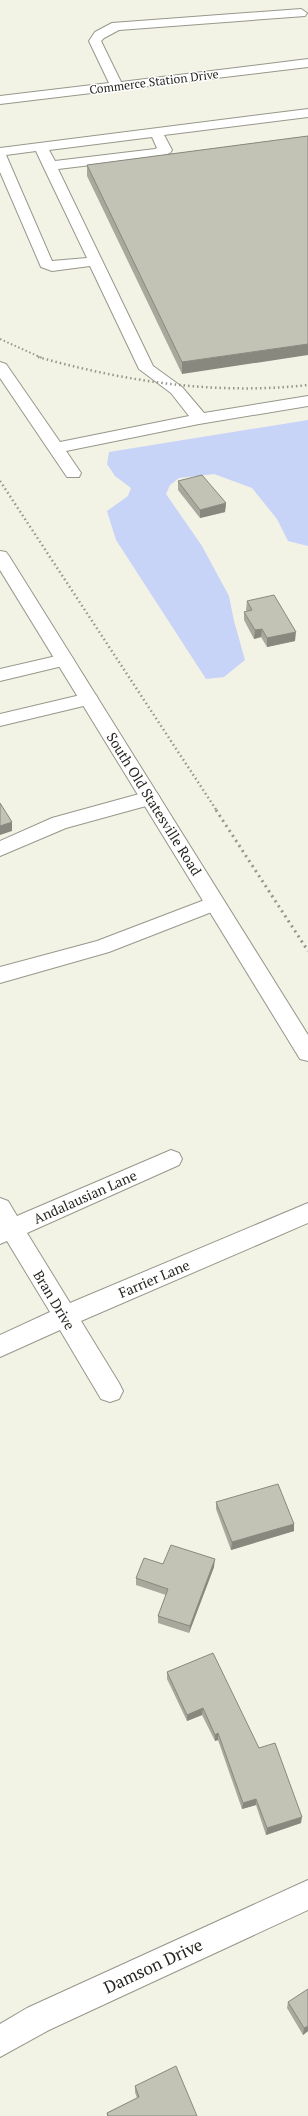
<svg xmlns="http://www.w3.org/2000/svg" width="308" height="2116" font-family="'PT Serif',serif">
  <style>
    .green { fill: #c8d3f8 }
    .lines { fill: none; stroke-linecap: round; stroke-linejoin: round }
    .minor-casing { stroke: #97978b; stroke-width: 2 }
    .major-casing { stroke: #97978b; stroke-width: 2 }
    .minor { fill: #fff; fill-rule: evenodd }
    .major { fill: #fff; fill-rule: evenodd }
    .rail-far2 { stroke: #95958b; stroke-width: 2; stroke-dasharray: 1.5 2.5; stroke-linecap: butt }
    .rail-far1 { stroke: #95958b; stroke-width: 2.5; stroke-dasharray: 1.5 3; stroke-linecap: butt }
    .rail { stroke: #95958b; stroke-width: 3; stroke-dasharray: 2 4; stroke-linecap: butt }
    .wall { fill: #a8a89c }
    .shaded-wall { fill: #88887f }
    .building { fill: #c3c3b5; stroke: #88887f }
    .labels { text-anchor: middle; stroke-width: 3; stroke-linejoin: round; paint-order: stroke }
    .far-street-label { font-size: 12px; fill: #262621; stroke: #fff }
    .street-label { font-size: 14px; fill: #262621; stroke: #fff }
    .near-street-label { font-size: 17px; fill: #262621; stroke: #fff }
  </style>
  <rect width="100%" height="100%" fill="#f2f2e5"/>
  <path class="green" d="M 308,420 L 308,546 L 288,541 L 277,519 L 252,488 L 214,474 L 179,478 L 170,485 L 166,494 L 202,546 L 229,596 L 234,621 L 245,660 L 224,677 L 206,679 L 116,540 L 107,511 L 128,496 L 131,488 L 115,476 L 107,464 L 109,452 Z"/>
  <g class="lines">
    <defs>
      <g id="minor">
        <path d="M 301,9 L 307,13 L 305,16 L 119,30 L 104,38 L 101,41 L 121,82 L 308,59 L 308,67 L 0,104 L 0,96 L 109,83 L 89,41 L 95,32 L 112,23 Z"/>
        <path d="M 308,109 L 308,117 L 164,135 L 172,150 L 170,153 L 158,157 L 58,169 L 153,366 L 182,387 L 204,413 L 308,396 L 308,406 L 199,424 L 66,451 L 81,473 L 79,477 L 67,477 L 0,378 L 0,362 L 6,364 L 60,442 L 189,416 L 171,393 L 139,369 L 90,266 L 52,271 L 41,267 L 0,172 L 0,148 ZM 152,137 L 157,148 L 155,149 L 55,161 L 49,150 ZM 36,151 L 43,166 L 87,258 L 52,261 L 6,155 Z"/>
        <path d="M 65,654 L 71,656 L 74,660 L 71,664 L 0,681 L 0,669 Z"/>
        <path d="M 89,693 L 96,695 L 98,699 L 96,703 L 0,726 L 0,714 Z"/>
        <path d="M 150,791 L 157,793 L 160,798 L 157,803 L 66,828 L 0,856 L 0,841 L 52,818 Z"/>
        <path d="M 215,896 L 222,898 L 225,903 L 222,908 L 109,952 L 0,983 L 0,967 L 97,941 Z"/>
        <path d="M 171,1150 L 179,1153 L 182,1159 L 179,1165 L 27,1233 L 70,1303 L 308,1203 L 308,1223 L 81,1321 L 119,1383 L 123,1391 L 119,1399 L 110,1402 L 101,1399 L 60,1330 L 0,1357 L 0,1335 L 50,1312 L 7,1241 L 0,1244 L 0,1198 L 8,1201 L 17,1216 Z"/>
        <path d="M 308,1880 L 308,1910 L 49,2030 L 0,2057 L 0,2024 L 27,2008 Z"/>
      </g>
      <path id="major" d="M 0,551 L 6,552 L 9,556 L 308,1035 L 308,1061 L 300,1059 L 0,570 Z"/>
    </defs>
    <use href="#minor" class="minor-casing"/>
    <use href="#major" class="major-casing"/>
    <use href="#minor" class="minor"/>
    <use href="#major" class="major"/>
    <path class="rail-far2" d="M 0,339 L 42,358"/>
    <g class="rail-far1">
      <path d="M 38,357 C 127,382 216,395 308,385"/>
      <path d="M 0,481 L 217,811"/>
    </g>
    <path class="rail" d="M 216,810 L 308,951"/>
  </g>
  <g class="wall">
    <path d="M 308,136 L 182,374 L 87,176 L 87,165 Z"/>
    <path d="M 178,481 L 226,503 L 225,512 L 200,518 L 178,490 Z"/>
    <path d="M 247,601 L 295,641 L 267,647 L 261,637 L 254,639 L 244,620 L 244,612 L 247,611 L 246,610 Z"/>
    <path d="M 216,1502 L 294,1531 L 231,1550 L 216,1509 Z"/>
    <path d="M 163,1564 L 214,1567 L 189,1633 L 158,1623 L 158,1616 L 166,1595 L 136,1585 L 136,1578 Z"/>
    <path d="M 167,1672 L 259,1748 L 301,1823 L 266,1835 L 256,1805 L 242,1809 L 218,1740 L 215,1741 L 202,1715 L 187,1721 L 167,1679 Z"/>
    <path d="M 288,2002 L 308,2031 L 303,2035 L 287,2008 Z"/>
    <path d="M 135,2086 L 197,2116 L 107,2116 L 107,2113 L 137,2098 L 135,2092 Z"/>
  </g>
  <g class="shaded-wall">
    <path d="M 308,344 L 308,355 L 182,374 L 182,362 Z"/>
    <path d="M 226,503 L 225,512 L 200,518 L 200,510 Z"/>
    <path d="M 262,629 L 261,637 L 254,639 L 255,630 Z"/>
    <path d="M 296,632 L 295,641 L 267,647 L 267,638 Z"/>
    <path d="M 12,822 L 12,831 L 0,835 L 0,826 Z"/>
    <path d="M 294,1524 L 294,1531 L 231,1550 L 232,1542 Z"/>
    <path d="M 215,1559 L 214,1567 L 189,1633 L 190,1626 Z"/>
    <path d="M 203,1708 L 202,1715 L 187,1721 L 187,1715 Z"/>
    <path d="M 218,1733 L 218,1740 L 215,1741 L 215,1735 Z"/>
    <path d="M 256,1799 L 256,1805 L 242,1809 L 243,1803 Z"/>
    <path d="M 302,1817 L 301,1823 L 266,1835 L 267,1828 Z"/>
    <path d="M 308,2026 L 308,2031 L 303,2035 L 304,2028 Z"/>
  </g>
  <g class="building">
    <path d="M 308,136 L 308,344 L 182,362 L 87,165 Z"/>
    <path d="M 202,475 L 226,503 L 200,510 L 178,481 Z"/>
    <path d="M 274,595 L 296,632 L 267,638 L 262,629 L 255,630 L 244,612 L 252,610 L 247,601 Z"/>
    <path d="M 0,803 L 12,822 L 0,826 Z"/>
    <path d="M 278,1484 L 294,1524 L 232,1542 L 216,1502 Z"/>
    <path d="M 171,1545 L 215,1559 L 190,1626 L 158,1616 L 168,1589 L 136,1578 L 144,1558 L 163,1564 Z"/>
    <path d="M 213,1653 L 259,1748 L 275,1743 L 302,1817 L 267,1828 L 256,1799 L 243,1803 L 218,1733 L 215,1735 L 203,1708 L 187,1715 L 167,1672 Z"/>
    <path d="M 308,1989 L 308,2026 L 304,2028 L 288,2002 Z"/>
    <path d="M 176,2066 L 197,2116 L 108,2116 L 107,2113 L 139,2097 L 135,2086 Z"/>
  </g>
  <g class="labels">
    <g class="far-street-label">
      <text transform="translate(154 82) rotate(-7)" y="4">Commerce Station Drive</text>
    </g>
    <g class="street-label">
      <text transform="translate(154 804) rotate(58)" y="5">South Old Statesville Road</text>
      <text transform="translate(85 1197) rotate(-24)" y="5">Andalausian Lane</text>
      <text transform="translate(154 1279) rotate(-23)" y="5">Farrier Lane</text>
      <text transform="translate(54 1300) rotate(59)" y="5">Bran Drive</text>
    </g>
    <g class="near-street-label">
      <text transform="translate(153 1966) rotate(-25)" y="6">Damson Drive</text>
    </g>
  </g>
</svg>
